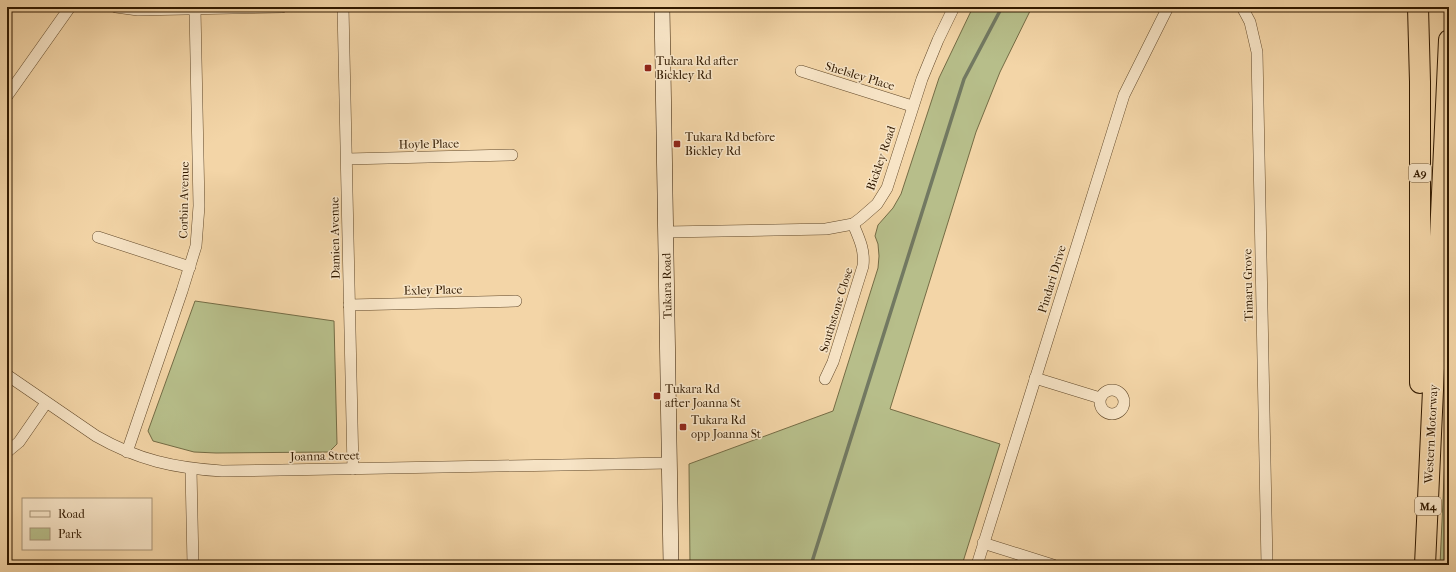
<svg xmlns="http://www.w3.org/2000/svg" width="1456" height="572" font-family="'IM FELL French Canon',serif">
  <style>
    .green { fill: #b7be8a; stroke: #746c45 }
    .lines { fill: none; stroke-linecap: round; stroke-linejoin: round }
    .stream { stroke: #727962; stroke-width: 3.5 }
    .street-casing { stroke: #62492a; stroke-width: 12 }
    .secondary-casing { stroke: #321a00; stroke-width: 16 }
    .highway-casing { stroke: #321a00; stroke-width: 22 }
    .street { stroke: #f7e4c6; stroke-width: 11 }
    .secondary { stroke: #f7e4c6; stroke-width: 15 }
    .highway { stroke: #f3d5a7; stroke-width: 20 }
    .poi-dot { fill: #8f2418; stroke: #f7e4c6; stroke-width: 1.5 }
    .labels { text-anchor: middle; stroke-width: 3; stroke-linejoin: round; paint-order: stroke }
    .shield { fill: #f7e4c6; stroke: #6d573b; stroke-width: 1 }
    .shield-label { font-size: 11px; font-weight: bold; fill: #321a00 }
    .poi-label { font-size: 12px; fill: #321a00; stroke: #f7e4c6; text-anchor: start }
    .street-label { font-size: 12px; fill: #321a00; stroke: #f7e4c6 }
  </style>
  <rect width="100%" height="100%" fill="#f3d5a7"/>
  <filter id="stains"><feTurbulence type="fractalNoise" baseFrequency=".005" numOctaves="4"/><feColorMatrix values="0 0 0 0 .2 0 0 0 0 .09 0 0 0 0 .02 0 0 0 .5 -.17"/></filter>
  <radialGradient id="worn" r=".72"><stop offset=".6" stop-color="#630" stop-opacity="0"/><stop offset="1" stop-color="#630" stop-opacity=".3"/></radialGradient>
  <g class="green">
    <path d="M 973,7 L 1032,7 L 1000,72 L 976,132 L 890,409 L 1000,444 L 962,565 L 690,565 L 689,464 L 833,411 L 878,268 L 879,256 L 878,244 L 875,236 L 878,225 L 893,208 L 901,194 L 939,78 Z"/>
    <path d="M 195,301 L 334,321 L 337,444 L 329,452 L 216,453 L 194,452 L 153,441 L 148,431 Z"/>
    <path d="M 1449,369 L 1449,565 L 1440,565 Z"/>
  </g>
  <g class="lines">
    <path class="stream" d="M 811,565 L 964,79 L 1002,7"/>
    <defs>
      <g id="street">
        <path d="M 116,7 L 138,10 L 282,7"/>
        <path d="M 343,7 L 353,469"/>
        <path d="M 1242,7 L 1250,22 L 1257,52 L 1267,565"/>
        <path d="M 801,71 L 912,106"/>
        <path d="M 7,96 L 70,7"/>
        <path d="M 347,159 L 512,155"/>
        <path d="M 666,232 L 826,229 L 853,224 L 861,218 L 877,204 L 887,188 L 922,79 L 938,40 L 954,7"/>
        <path d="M 98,237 L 190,267"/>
        <path d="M 349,305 L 516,301"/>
        <path d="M 7,375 L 96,436 C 138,460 174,468 222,471 L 669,463"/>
        <path d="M 1035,378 L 1100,398"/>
        <path d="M 825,379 L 833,362 L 863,266 C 865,250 859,238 853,224"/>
        <circle cx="1112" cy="402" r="12"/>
        <path d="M 7,452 L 19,442 L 46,403"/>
        <path d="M 127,452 L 182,291 L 196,246 L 199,206 L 195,9"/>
        <path d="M 191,469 L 193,565"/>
        <path d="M 983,543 L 1053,565"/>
        <path d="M 977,565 L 1124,95 L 1168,7"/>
      </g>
      <path id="secondary" d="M 662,7 L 671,565"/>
      <g id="highway">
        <path d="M 1418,7 L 1420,82 L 1420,383"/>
        <path d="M 1425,565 L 1449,40"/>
      </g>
    </defs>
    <use href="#street" class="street-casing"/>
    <use href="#secondary" class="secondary-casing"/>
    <use href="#highway" class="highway-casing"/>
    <use href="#street" class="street"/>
    <use href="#secondary" class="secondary"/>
    <use href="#highway" class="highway"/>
  </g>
  <g class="poi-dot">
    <rect x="644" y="64" width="8" height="8" rx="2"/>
    <rect x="673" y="140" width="8" height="8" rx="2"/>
    <rect x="653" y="392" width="8" height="8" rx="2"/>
    <rect x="679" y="423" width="8" height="8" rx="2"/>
  </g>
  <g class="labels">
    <g class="shield">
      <rect x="1409" y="164" width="22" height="18" rx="3"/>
      <rect x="1415" y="497" width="26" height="18" rx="3"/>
    </g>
    <g class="shield-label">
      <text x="1420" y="177">A9</text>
      <text x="1428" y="510">M4</text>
    </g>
    <g class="poi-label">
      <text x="656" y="65">Tukara Rd after<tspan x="656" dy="14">Bickley Rd</tspan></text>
      <text x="685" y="141">Tukara Rd before<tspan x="685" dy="14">Bickley Rd</tspan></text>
      <text x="665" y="393">Tukara Rd<tspan x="665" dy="14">after Joanna St</tspan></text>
      <text x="691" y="424">Tukara Rd<tspan x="691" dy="14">opp Joanna St</tspan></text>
    </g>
    <g class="street-label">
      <text transform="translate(860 76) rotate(17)" y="4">Shelsley Place</text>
      <text transform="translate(429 144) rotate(-1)" y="4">Hoyle Place</text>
      <text transform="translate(881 158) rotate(-71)" y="4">Bickley Road</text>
      <text transform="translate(184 200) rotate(-89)" y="4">Corbin Avenue</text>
      <text transform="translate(335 238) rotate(-91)" y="4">Damien Avenue</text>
      <text transform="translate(1052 279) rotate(-73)" y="4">Pindari Drive</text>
      <text transform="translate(1248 285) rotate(-91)" y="4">Timaru Grove</text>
      <text transform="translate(667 286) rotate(-91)" y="4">Tukara Road</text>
      <text transform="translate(433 290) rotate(-1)" y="4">Exley Place</text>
      <text transform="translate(836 310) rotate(-73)" y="4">Southstone Close</text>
      <text transform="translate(1431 434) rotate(-87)" y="4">Western Motorway</text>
      <text transform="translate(325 456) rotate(-1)" y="4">Joanna Street</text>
    </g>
  </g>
  <rect width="1456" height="572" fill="none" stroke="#f3d5a7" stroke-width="24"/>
  <rect x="8" y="8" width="1440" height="556" fill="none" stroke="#321a00" stroke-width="2"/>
  <rect x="12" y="12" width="1432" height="548" fill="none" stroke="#321a00"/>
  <rect x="22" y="498" width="130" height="52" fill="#f7e4c6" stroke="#a89377"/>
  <rect x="30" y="511" width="20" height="6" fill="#f7e4c6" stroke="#a89377"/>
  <text x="58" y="518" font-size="12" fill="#321a00">Road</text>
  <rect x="30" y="528" width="20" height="12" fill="#b7be8a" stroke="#a89377"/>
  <text x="58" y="538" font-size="12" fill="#321a00">Park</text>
  <rect width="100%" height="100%" filter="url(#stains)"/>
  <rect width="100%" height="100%" fill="url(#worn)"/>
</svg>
